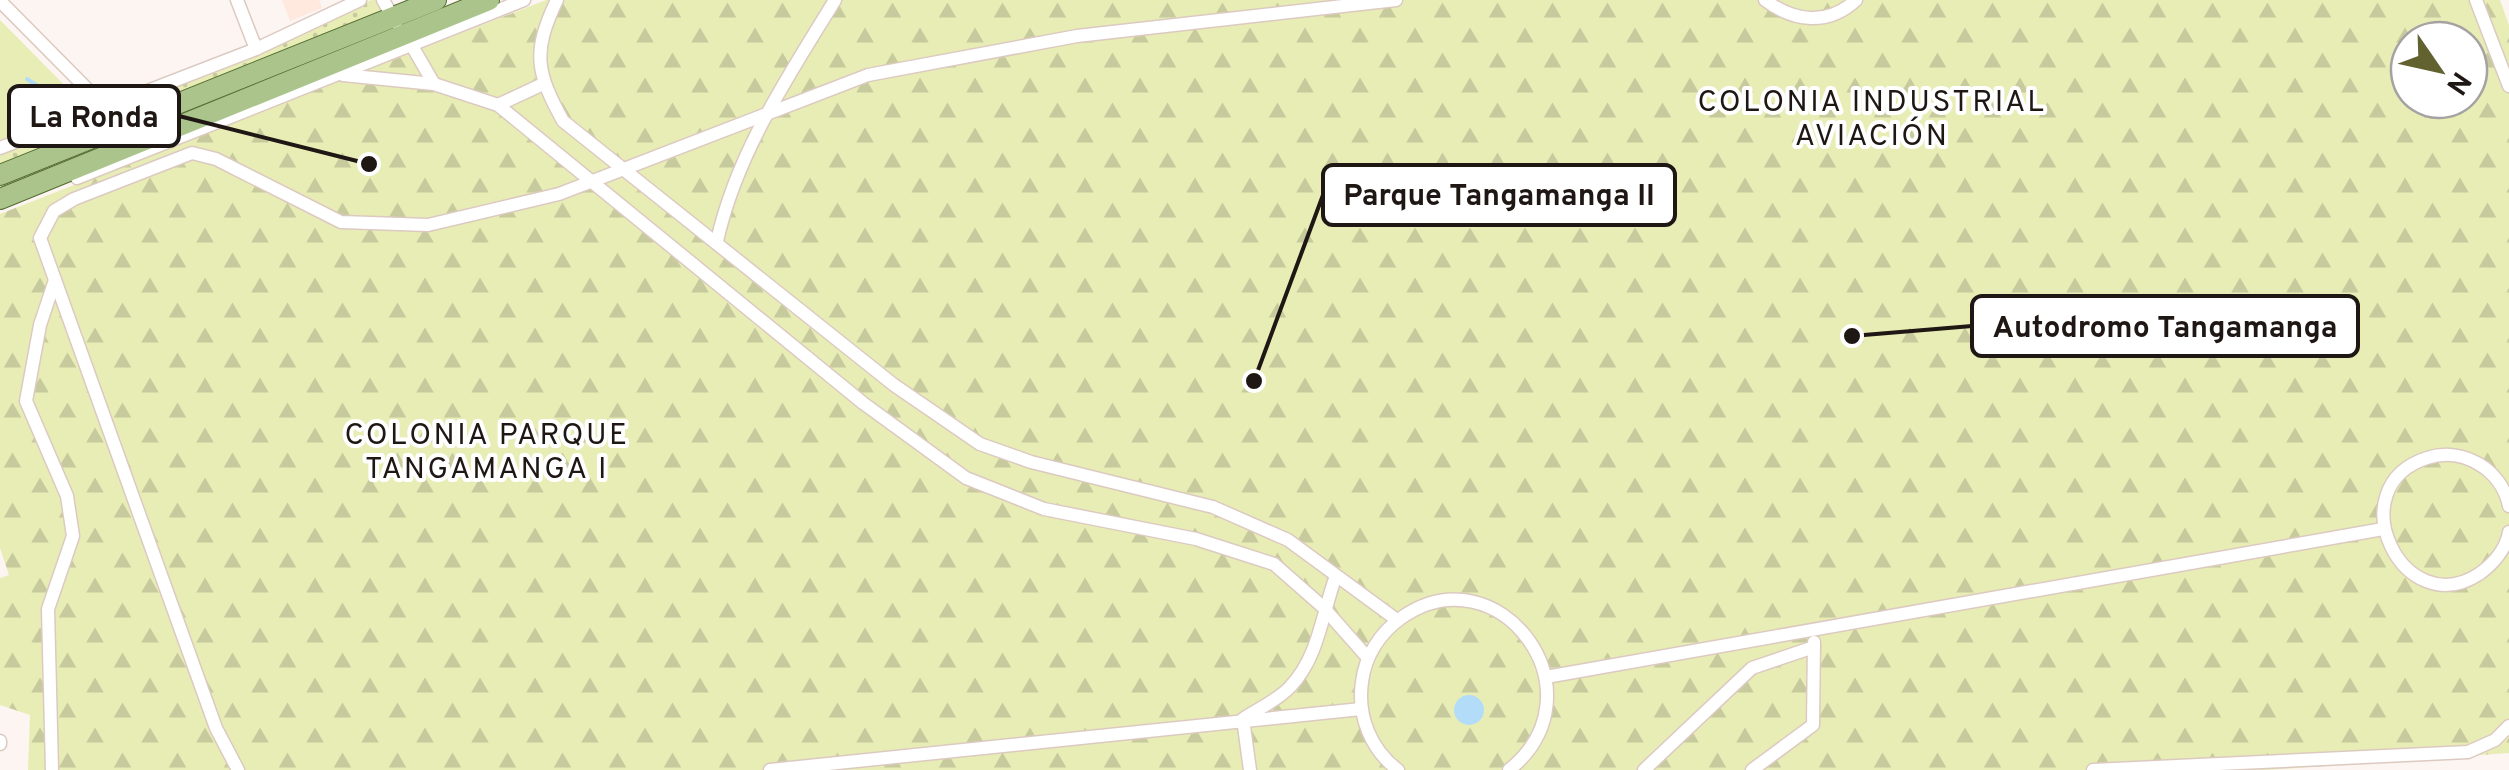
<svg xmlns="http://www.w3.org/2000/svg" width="2509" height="770" font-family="Overpass,sans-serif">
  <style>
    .built { fill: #ffe9df }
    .green { fill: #e8edb6 }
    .forest { fill: url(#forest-firs); fill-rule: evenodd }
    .garden { fill: url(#garden-dots) }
    .water { fill: #b3dcf9 }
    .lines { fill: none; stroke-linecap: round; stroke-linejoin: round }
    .stream { stroke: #b3dcf9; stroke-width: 4 }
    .street-casing { stroke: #dccac1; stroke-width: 15 }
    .primary-casing { stroke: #546d30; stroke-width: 22 }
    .street { stroke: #fff; stroke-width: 12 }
    .primary { stroke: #aac48c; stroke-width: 20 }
    .labels { text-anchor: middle; stroke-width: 8; stroke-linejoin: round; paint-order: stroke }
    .neighbourhood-label { font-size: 30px; letter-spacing: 2.5px; fill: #1e1714; stroke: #fff }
    .leader { fill: none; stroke: #1e1714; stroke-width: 4 }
    .callout-dot { fill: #1e1714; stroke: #fff; stroke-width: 4 }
    .callout { fill: #fff; stroke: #1e1714; stroke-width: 4 }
    .callout-label { font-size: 30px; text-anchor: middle; font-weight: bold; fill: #1e1714 }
  </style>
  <defs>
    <pattern id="forest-firs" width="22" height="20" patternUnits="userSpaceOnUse" patternTransform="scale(2.5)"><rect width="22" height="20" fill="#e8edb6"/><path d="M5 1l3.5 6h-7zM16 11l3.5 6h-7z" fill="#c7ca9c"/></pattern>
    <pattern id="garden-dots" width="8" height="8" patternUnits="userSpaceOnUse" patternTransform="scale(2.5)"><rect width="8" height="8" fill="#e8edb6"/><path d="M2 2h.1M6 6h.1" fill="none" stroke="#c7ca9c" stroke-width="1.8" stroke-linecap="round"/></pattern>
  </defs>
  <rect width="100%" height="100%" fill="#fdf5f1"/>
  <path class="built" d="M 282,0 L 319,0 L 322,8 L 290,21 Z"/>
  <path class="green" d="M 0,20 L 83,104 L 0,142 Z"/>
  <path class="forest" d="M 546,0 L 2500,0 L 2509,25 L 2509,753 L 2268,770 L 28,770 L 30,715 L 0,705 L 0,578 L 9,575 L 0,548 L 0,214 ZM 2409,40 L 2469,40 L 2469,100 L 2409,100 Z"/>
  <path class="garden" d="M 371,0 L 376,0 L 382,11 L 0,174 L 0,152 Z"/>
  <circle class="water" cx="1469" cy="710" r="15"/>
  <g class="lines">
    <path class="stream" d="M 27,79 L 41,88 L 41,106"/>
    <defs>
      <g id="street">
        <path d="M 237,0 L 256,49"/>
        <path d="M 383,0 L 396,23"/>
        <path d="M 557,0 C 532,52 536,72 563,121 L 894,385 L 980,444 L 1031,462 L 1213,507 L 1288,540 L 1397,620"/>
        <path d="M 1765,0 C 1794,22 1828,26 1856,0"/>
        <path d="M 2476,0 L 2509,86"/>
        <path d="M 0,1 L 106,108"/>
        <path d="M 408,39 L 434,84"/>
        <path d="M 343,75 L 434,84 L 498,105 L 863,403 L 966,478 L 1044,509 L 1196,539 L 1274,564 L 1323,607 L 1368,658"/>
        <path d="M 498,105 L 543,84"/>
        <path d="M 0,148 L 256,49 L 360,0"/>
        <path d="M 77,178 L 524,0"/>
        <path d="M 717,241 C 737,152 788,77 835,0"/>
        <path d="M 2509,506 C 2502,470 2463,446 2427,458 C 2337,487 2403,624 2479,574 C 2493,564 2506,549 2509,532"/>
        <path d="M 1546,677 L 2383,529"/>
        <path d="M 0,741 L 0,744"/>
        <path d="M 52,770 L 48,609 L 73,536 L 67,496 L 26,401 L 40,325 L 55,280"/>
        <path d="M 238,770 L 216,728 L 40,238 L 54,211 L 74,199 L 192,153 L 216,159 L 341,222 L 428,225 L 559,194 L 868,75 L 1077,36 L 1396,0"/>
        <path d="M 770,770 L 1361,709"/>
        <path d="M 1250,770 L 1243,719 C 1258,709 1278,700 1290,687 C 1319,657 1322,613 1336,576"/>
        <path d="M 1398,770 C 1371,750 1357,716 1362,682 C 1365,656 1380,633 1401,618 C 1498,549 1606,692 1509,770"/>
        <path d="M 1644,770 L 1752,668 L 1814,647"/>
        <path d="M 1752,770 L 1813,725 L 1814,642"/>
        <path d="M 2093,770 L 2468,752 L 2495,740 L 2509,726"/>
      </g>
      <g id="primary">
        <path d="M 0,175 L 436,0"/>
        <path d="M 0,199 L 489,0"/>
      </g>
    </defs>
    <use href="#street" class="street-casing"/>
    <use href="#primary" class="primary-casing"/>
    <use href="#street" class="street"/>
    <use href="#primary" class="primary"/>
  </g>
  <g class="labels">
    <g class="neighbourhood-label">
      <text x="1872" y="111">COLONIA INDUSTRIAL<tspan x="1872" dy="34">AVIACIÓN</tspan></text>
      <text x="487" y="444">COLONIA PARQUE<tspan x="487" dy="34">TANGAMANGA I</tspan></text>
    </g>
  </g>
  <path class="leader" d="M369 164L179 116M1254 381L1323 195M1852 336L1972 326"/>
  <g class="callout-dot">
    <circle cx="369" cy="164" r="10"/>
    <circle cx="1254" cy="381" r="10"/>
    <circle cx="1852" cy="336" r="10"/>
  </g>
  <g class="callout">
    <rect x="9" y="86" width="170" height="60" rx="10"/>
    <rect x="1323" y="165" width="352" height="60" rx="10"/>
    <rect x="1972" y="296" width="386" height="60" rx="10"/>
  </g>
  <g class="callout-label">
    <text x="94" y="127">La Ronda</text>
    <text x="1499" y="205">Parque Tangamanga II</text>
    <text x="2165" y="337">Autodromo Tangamanga</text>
  </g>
  <g transform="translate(2439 70) rotate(124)"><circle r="48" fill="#ffffff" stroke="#a5a2a1" stroke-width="2.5"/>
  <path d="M0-8L18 38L0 25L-18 38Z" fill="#61622f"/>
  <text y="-15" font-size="28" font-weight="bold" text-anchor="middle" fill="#1e1714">N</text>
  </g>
</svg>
